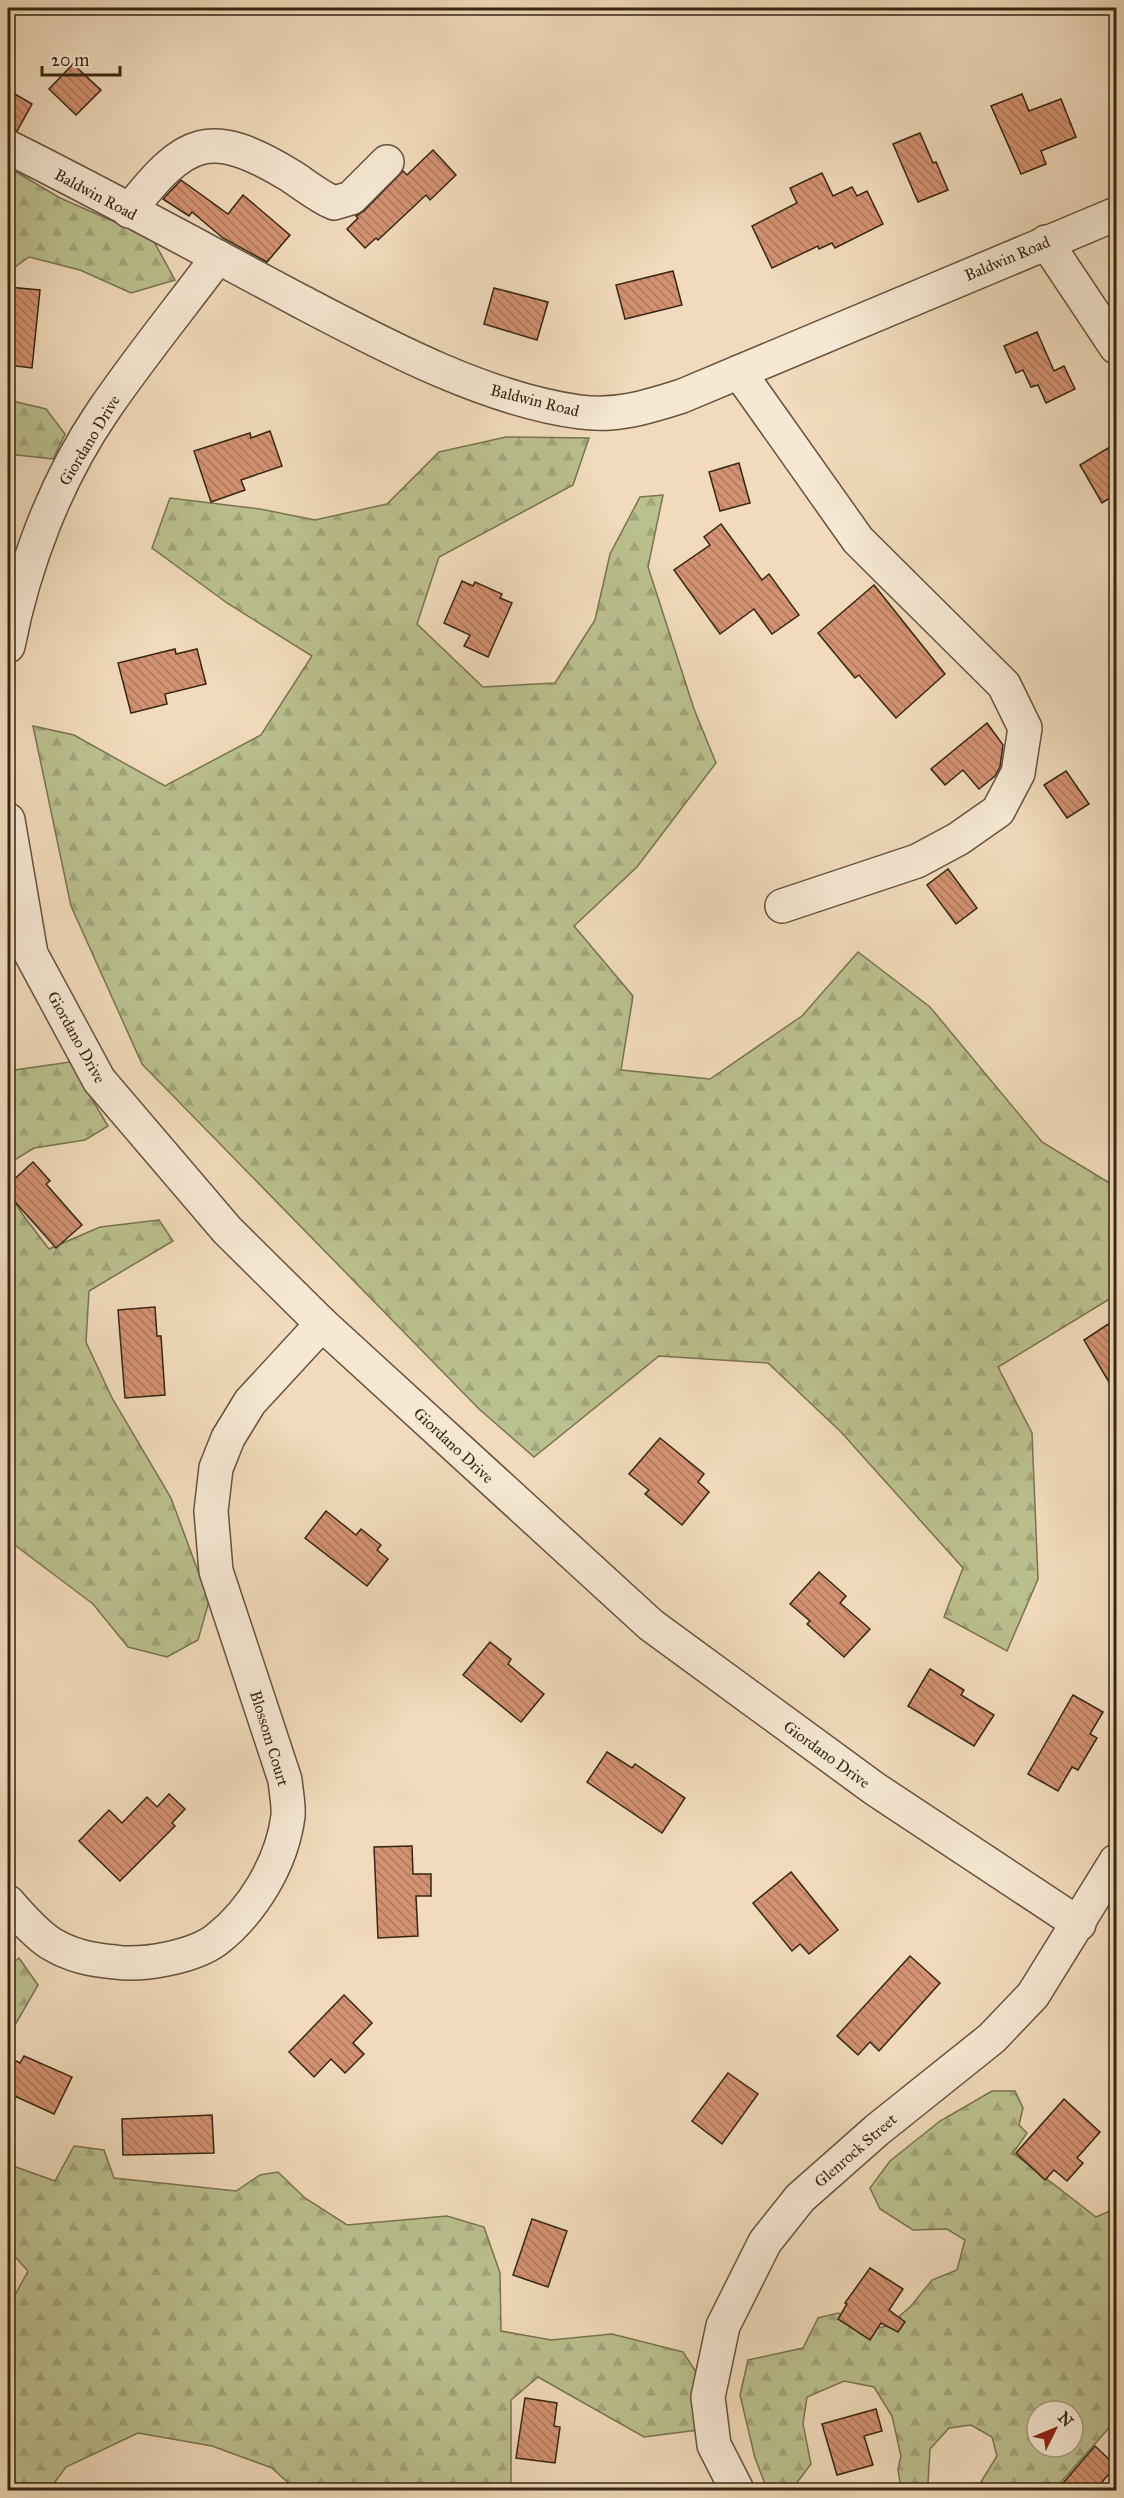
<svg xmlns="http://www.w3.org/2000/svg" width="1124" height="2498" font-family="'IM FELL Great Primer',serif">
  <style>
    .forest { fill: url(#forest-firs); stroke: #787351; stroke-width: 1.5; fill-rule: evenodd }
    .building { fill: url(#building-back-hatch); stroke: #362613; stroke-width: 1.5 }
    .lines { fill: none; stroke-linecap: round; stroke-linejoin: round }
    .minor-casing { stroke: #65533d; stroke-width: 36 }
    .minor { stroke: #f6e8d3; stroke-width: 33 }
    .labels { text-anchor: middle; stroke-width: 6; stroke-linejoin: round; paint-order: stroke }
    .street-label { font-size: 16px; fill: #362613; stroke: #f6e8d3 }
  </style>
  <defs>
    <pattern id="forest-firs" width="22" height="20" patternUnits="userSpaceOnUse" patternTransform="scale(1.5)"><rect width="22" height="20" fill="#bbc08f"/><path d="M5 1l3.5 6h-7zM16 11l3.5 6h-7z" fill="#a1a57a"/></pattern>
    <pattern id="building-back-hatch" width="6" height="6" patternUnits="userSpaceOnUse" patternTransform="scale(1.5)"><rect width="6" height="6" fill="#d39271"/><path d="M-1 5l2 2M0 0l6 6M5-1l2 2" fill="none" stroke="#ac775c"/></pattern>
  </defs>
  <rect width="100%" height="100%" fill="#f1dbbc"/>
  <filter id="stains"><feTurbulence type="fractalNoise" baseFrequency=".00333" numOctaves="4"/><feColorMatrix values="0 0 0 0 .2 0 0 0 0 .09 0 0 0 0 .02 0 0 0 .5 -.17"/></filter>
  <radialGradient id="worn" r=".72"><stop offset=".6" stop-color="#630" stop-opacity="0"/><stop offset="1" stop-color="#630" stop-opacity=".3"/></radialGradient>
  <g class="forest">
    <path d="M 8,167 L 60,198 L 152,238 L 175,280 L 131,293 L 80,270 L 29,257 L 8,272 Z"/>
    <path d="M 8,400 L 46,409 L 65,434 L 53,459 L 8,454 Z"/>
    <path d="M 506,437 L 589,438 L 573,485 L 439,557 L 417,624 L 483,687 L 555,683 L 595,620 L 610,554 L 640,497 L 663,495 L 648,567 L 694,709 L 716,763 L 637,867 L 574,926 L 633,996 L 621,1070 L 710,1079 L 802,1016 L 858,952 L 930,1007 L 1042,1142 L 1116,1187 L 1116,1295 L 998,1367 L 1032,1433 L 1038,1579 L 1007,1651 L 944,1617 L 963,1568 L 841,1432 L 768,1363 L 659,1356 L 534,1457 L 479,1409 L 142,1064 L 71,906 L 33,726 L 74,735 L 165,786 L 261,735 L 312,656 L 227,603 L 152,548 L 170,498 L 260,509 L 315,520 L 387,504 L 439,452 Z"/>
    <path d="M 70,1062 L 108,1126 L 85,1140 L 34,1148 L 8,1164 L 8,1071 Z"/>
    <path d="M 8,1191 L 23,1215 L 49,1249 L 100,1227 L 159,1220 L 173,1241 L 89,1291 L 86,1342 L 112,1398 L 171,1498 L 209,1601 L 198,1640 L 167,1657 L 128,1647 L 93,1604 L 8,1540 Z"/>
    <path d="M 19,1958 L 38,1985 L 8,2037 L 8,1966 Z"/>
    <path d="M 992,2091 L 1015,2091 L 1023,2108 L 1019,2125 L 1027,2133 L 1013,2153 L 1096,2217 L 1108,2212 L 1116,2202 L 1116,2420 L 1054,2490 L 976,2490 L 997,2456 L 992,2437 L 971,2425 L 949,2428 L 930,2449 L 928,2483 L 909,2490 L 901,2490 L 898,2469 L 901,2456 L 892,2416 L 874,2387 L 844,2381 L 807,2397 L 803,2424 L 811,2464 L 792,2489 L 767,2489 L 755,2458 L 740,2395 L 748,2360 L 803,2348 L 818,2318 L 838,2313 L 872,2329 L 888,2326 L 911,2306 L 932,2280 L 957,2270 L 965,2240 L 947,2229 L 913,2230 L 880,2209 L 870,2188 L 890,2161 L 940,2121 ZM 1037,2411 L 1073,2411 L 1073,2447 L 1037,2447 Z"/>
    <path d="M 74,2146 L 104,2150 L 114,2178 L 236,2191 L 260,2175 L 278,2172 L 305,2198 L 347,2225 L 447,2216 L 484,2227 L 500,2273 L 501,2331 L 551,2340 L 612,2334 L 683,2352 L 703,2383 L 698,2430 L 644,2437 L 538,2377 L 511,2400 L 511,2487 L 513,2490 L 296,2490 L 272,2468 L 212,2446 L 138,2433 L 66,2467 L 49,2490 L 8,2490 L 8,2308 L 28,2271 L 8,2249 L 8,2157 L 16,2167 L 55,2181 Z"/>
  </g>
  <g class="building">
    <path d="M 73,64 L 101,90 L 76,115 L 49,89 Z"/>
    <path d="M 8,90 L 32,104 L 17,131 L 8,128 Z"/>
    <path d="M 1022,94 L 1029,111 L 1061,99 L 1076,137 L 1041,151 L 1046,164 L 1021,174 L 991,106 Z"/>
    <path d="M 920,133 L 933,163 L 936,162 L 948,190 L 918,202 L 893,144 Z"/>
    <path d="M 433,150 L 456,175 L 430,200 L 426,195 L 378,240 L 376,238 L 365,248 L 347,229 L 358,218 L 356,216 L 364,211 L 403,171 L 407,175 Z"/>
    <path d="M 822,173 L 833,196 L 852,187 L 857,196 L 867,191 L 883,224 L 835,248 L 832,243 L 819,249 L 818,246 L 772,268 L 752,226 L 797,203 L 790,188 Z"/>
    <path d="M 181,180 L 228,214 L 243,195 L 290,235 L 267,262 L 223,238 L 192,212 L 189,216 L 163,199 Z"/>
    <path d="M 673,271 L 682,305 L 625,319 L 616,285 Z"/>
    <path d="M 8,287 L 40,290 L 32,368 L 8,365 Z"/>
    <path d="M 494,288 L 548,302 L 537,340 L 484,324 Z"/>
    <path d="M 1037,332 L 1054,371 L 1064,366 L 1075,389 L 1046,403 L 1038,385 L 1031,387 L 1023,370 L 1016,373 L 1004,346 Z"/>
    <path d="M 270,431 L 282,466 L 241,480 L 245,490 L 211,502 L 194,451 L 250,433 L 251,438 Z"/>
    <path d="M 1108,448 L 1116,462 L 1116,494 L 1102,503 L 1080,465 Z"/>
    <path d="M 739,463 L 750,503 L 720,511 L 709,472 Z"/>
    <path d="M 721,524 L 762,580 L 769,574 L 799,615 L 772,634 L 754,609 L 720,634 L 674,570 L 710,545 L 704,537 Z"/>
    <path d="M 462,581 L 473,586 L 475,582 L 502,594 L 500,598 L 512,603 L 488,657 L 464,646 L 470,635 L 444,623 Z"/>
    <path d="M 874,585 L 945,674 L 896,718 L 859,675 L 855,678 L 818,633 Z"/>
    <path d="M 175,649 L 176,654 L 197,649 L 206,684 L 165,694 L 167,704 L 131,713 L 118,663 Z"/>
    <path d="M 987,723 L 1003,745 L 1000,767 L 995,776 L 979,789 L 963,770 L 945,785 L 931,769 Z"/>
    <path d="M 1066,771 L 1089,804 L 1067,818 L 1044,785 Z"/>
    <path d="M 948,869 L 977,908 L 956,924 L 927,885 Z"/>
    <path d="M 33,1162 L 50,1181 L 46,1184 L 82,1225 L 56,1248 L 8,1194 L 8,1185 Z"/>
    <path d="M 155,1307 L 157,1336 L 161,1336 L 165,1395 L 125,1398 L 118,1310 Z"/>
    <path d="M 1116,1319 L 1116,1394 L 1084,1340 Z"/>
    <path d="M 660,1438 L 704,1474 L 698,1482 L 709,1492 L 682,1525 L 645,1494 L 649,1490 L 629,1474 Z"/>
    <path d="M 326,1511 L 356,1535 L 361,1529 L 381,1545 L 377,1550 L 388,1559 L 367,1586 L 305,1538 Z"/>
    <path d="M 819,1572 L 846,1596 L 840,1603 L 870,1629 L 844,1657 L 807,1624 L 810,1621 L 790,1604 Z"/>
    <path d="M 490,1642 L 511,1659 L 508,1664 L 544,1694 L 521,1722 L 463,1675 Z"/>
    <path d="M 930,1669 L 964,1690 L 961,1695 L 994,1715 L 974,1746 L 908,1706 Z"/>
    <path d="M 1073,1695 L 1103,1712 L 1090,1734 L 1097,1738 L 1078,1770 L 1072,1767 L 1058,1791 L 1028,1774 Z"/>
    <path d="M 607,1752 L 632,1768 L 635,1764 L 685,1798 L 662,1833 L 587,1782 Z"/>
    <path d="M 169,1794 L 185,1809 L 172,1823 L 175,1826 L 120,1881 L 79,1841 L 109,1810 L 122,1823 L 147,1797 L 157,1807 Z"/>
    <path d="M 412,1846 L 413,1874 L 431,1874 L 431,1896 L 416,1896 L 418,1936 L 378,1938 L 374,1847 Z"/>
    <path d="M 791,1872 L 838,1930 L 809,1954 L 800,1944 L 792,1951 L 753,1903 Z"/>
    <path d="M 910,1956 L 940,1983 L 879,2051 L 870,2042 L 858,2055 L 837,2036 Z"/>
    <path d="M 344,1995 L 372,2023 L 353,2043 L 364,2054 L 345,2073 L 331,2059 L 314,2077 L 289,2052 Z"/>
    <path d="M 24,2056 L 72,2077 L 54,2114 L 8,2093 L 8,2057 L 20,2063 Z"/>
    <path d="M 728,2073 L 758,2094 L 722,2144 L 692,2121 Z"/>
    <path d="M 1064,2099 L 1100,2132 L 1077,2158 L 1083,2163 L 1067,2181 L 1054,2170 L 1045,2180 L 1016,2153 Z"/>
    <path d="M 212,2115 L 214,2153 L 123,2155 L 122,2119 Z"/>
    <path d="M 532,2219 L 567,2231 L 548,2287 L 513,2275 Z"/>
    <path d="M 870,2268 L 903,2289 L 889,2310 L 905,2322 L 898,2332 L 881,2323 L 870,2340 L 838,2319 L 847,2304 L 845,2303 Z"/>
    <path d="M 525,2398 L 557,2403 L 554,2426 L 560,2427 L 555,2463 L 516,2458 Z"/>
    <path d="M 876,2409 L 882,2431 L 864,2436 L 873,2465 L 837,2475 L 822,2424 Z"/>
    <path d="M 1095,2446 L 1116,2466 L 1095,2490 L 1057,2490 Z"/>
  </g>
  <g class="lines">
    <defs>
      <g id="minor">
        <path d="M 8,147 C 107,196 204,250 302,302 C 384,345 487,400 580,412 C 616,417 648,407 682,396 L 1116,214"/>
        <path d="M 129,211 C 185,139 209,126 291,176 C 305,185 318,196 334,203 L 351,198 L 387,162"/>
        <path d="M 1046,242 L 1116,347"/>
        <path d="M 739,372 L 858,540 L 1004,685 L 1025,728 L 1018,773 L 998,811 L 958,839 L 917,861 L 782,906"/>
        <path d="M 8,646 C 24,564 56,480 103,411 C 139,358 180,308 218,257"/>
        <path d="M 8,820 L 31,954 L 99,1080 L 227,1230 L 322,1324 L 651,1625 L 875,1789 L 1079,1924"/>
        <path d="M 8,1902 C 20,1916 35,1933 50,1943 C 71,1956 92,1960 115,1962 C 143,1966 193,1957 216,1940 C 253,1911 282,1863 288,1816 C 289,1805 286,1792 285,1780 L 216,1571 L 211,1511 L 216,1468 L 228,1438 L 250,1402 L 322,1324"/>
        <path d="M 737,2490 L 714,2445 L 708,2397 L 723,2326 L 765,2242 L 800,2198 L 877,2130 L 992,2038 L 1033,1995 L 1116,1861"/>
      </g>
    </defs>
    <use href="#minor" class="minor-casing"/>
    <use href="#minor" class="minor"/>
  </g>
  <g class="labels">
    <g class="street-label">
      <text transform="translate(96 194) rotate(28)" y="6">Baldwin Road</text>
      <text transform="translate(1007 258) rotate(-23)" y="6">Baldwin Road</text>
      <text transform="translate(535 400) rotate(14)" y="6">Baldwin Road</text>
      <text transform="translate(89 440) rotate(-59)" y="6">Giordano Drive</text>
      <text transform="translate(77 1037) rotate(61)" y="6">Giordano Drive</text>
      <text transform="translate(454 1445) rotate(43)" y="6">Giordano Drive</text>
      <text transform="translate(270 1738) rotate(73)" y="6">Blossom Court</text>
      <text transform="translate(827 1754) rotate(36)" y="6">Giordano Drive</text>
      <text transform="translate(855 2150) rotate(-41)" y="6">Glenrock Street</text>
    </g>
  </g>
  <rect width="1124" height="2498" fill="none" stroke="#f1dbbc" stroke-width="30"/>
  <rect x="9" y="9" width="1106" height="2480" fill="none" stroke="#362613" stroke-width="3"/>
  <rect x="15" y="15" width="1094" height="2468" fill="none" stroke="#362613" stroke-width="1.5"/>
  <g transform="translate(1055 2429) rotate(47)"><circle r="28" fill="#f6e8d3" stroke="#a99a86" stroke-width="1.5"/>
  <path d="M0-4.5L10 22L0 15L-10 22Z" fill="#8f2418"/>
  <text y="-9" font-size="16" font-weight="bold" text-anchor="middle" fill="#362613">N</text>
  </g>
  <path d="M42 66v9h78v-9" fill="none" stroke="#362613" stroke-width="3"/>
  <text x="51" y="66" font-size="18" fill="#362613" stroke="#f6e8d3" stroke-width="4.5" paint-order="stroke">20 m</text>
  <rect width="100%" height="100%" filter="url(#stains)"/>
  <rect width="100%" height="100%" fill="url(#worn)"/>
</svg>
